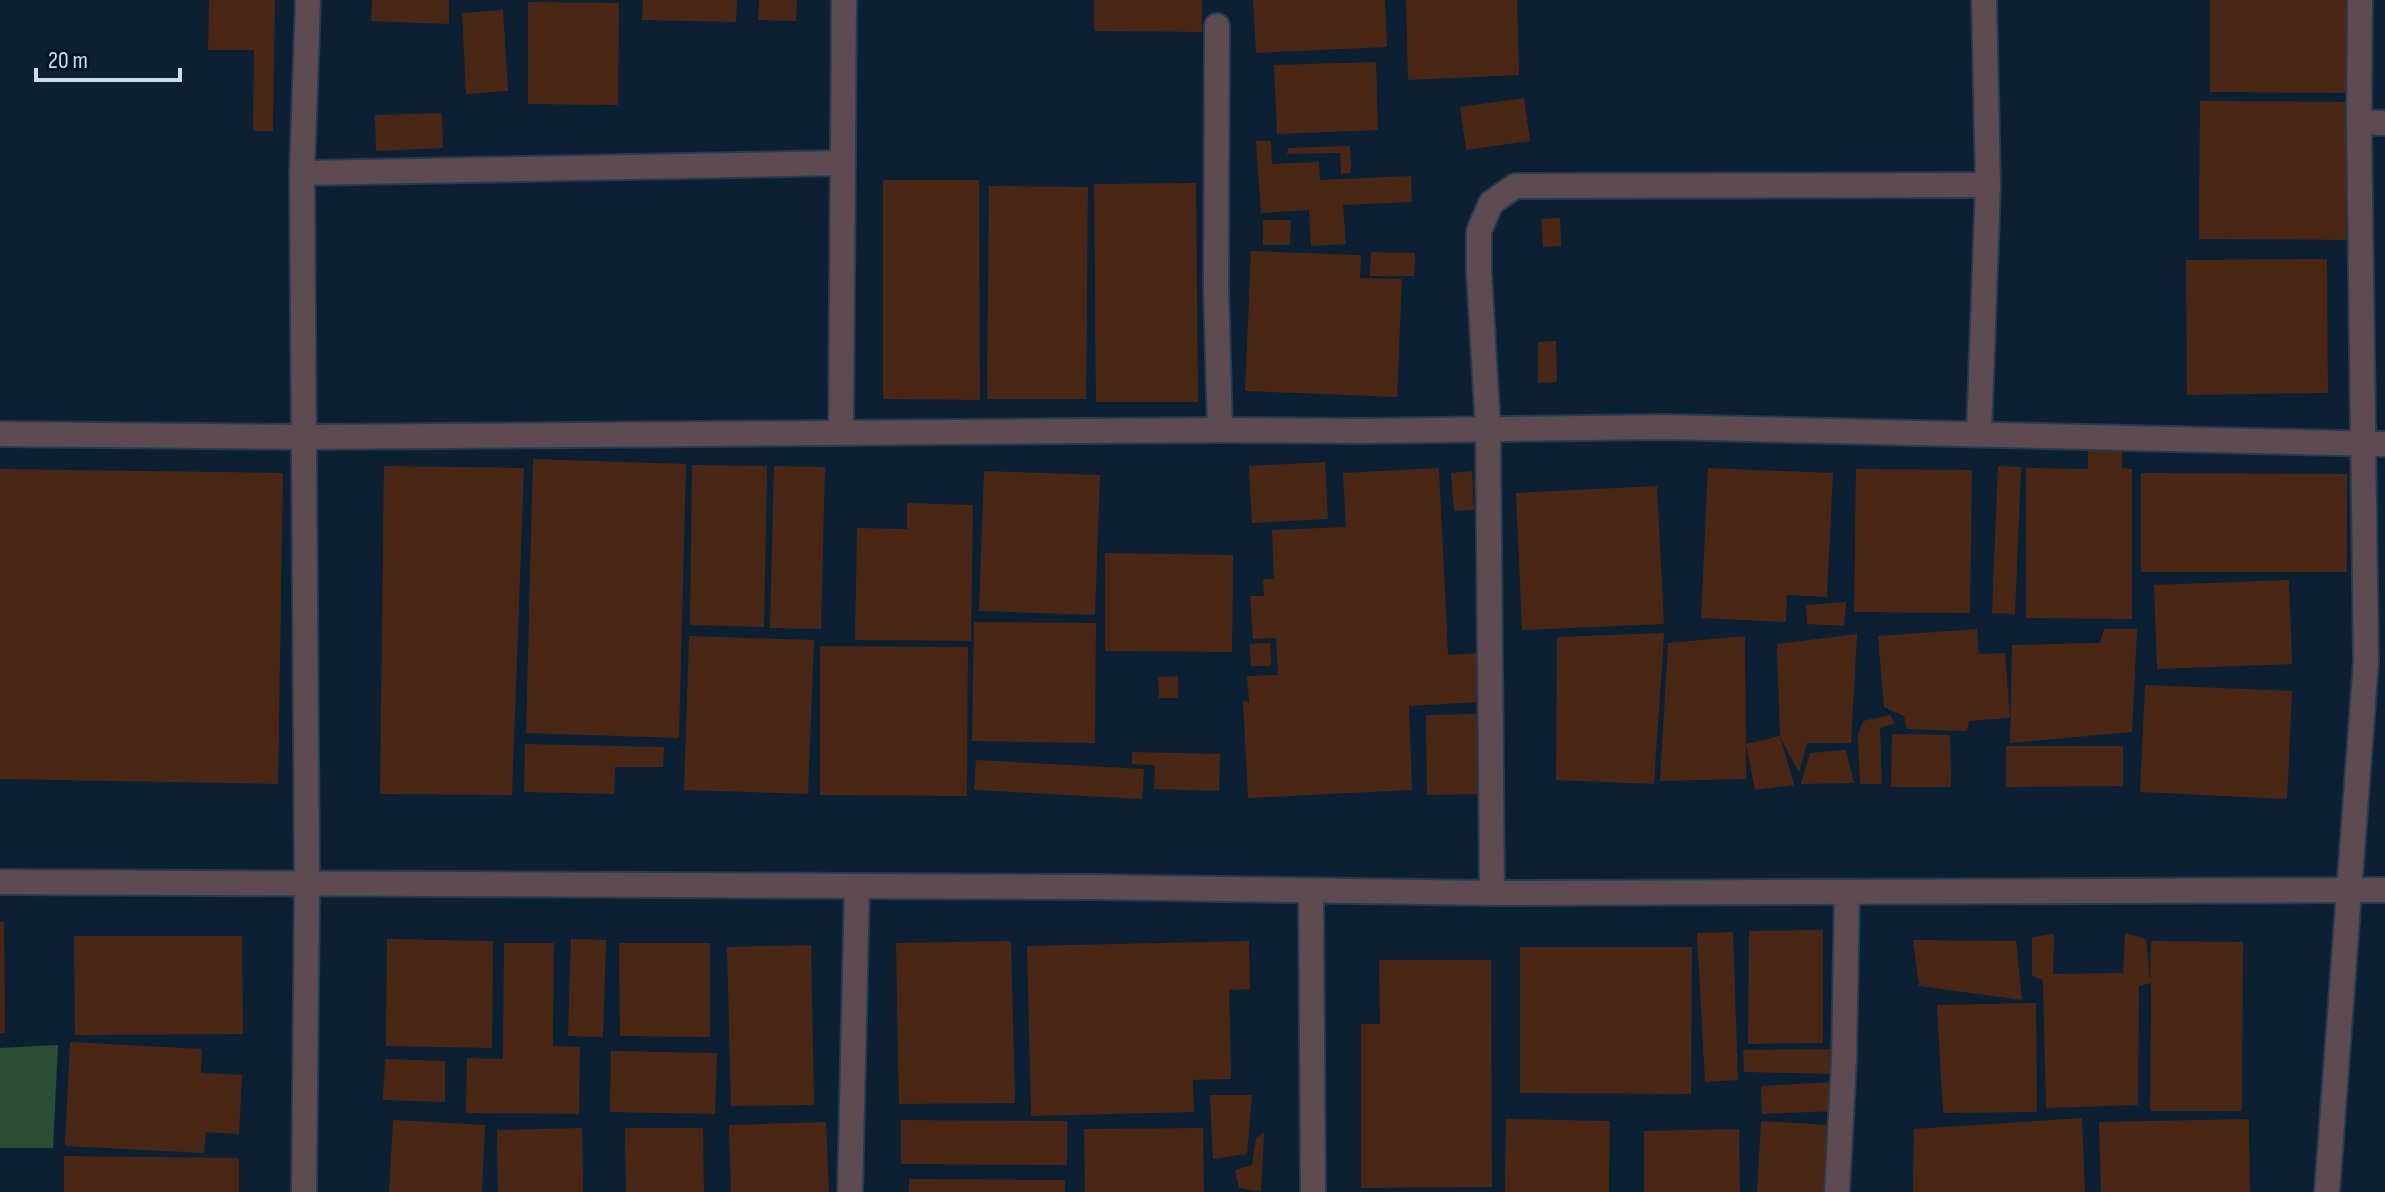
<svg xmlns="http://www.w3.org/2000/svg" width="2385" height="1192" font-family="'Sofia Sans Condensed',sans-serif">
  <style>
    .green { fill: #2b4e35 }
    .building { fill: #492714 }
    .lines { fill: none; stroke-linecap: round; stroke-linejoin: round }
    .street-casing { stroke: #273a4e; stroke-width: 28 }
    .street { stroke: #5d4b51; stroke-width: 24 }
  </style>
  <rect width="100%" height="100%" fill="#0c2034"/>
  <path class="green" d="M 58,1045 L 53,1148 L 0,1148 L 0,1048 Z"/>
  <g class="building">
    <path d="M 209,0 L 275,0 L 273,131 L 253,131 L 254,50 L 208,50 Z"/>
    <path d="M 372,0 L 449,0 L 449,24 L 371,21 Z"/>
    <path d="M 643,0 L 737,0 L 736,22 L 642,20 Z"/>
    <path d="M 759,0 L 797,0 L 796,21 L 758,20 Z"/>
    <path d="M 1094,0 L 1202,0 L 1202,32 L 1094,31 Z"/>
    <path d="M 1253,0 L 1385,0 L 1387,47 L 1256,53 Z"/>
    <path d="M 1406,0 L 1517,0 L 1519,75 L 1408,80 Z"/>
    <path d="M 2210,0 L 2348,0 L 2347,93 L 2210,92 Z"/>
    <path d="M 528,2 L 619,3 L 618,105 L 528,104 Z"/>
    <path d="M 503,10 L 508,91 L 466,94 L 462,13 Z"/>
    <path d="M 1376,62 L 1378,130 L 1277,134 L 1274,65 Z"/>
    <path d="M 1524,98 L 1530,141 L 1466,150 L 1460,107 Z"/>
    <path d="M 2200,101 L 2348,102 L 2346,240 L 2199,239 Z"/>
    <path d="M 442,113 L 443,148 L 376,151 L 375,115 Z"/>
    <path d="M 1256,141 L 1271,141 L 1272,164 L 1319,162 L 1320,180 L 1411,176 L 1412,202 L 1343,205 L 1346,244 L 1311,246 L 1309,210 L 1261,213 Z"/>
    <path d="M 1350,146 L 1351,173 L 1341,174 L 1340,153 L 1287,154 L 1288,148 Z"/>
    <path d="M 883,180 L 979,180 L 980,400 L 883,399 Z"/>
    <path d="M 1196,183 L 1198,402 L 1096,402 L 1094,184 Z"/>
    <path d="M 989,186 L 1088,187 L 1086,399 L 987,399 Z"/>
    <path d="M 1560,218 L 1561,246 L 1543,247 L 1541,219 Z"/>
    <path d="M 1263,220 L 1291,220 L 1290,245 L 1263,245 Z"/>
    <path d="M 1251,251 L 1361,255 L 1360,278 L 1402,279 L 1397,397 L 1245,391 Z"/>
    <path d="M 1371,252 L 1415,253 L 1414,276 L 1370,276 Z"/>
    <path d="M 2327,259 L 2328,393 L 2187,395 L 2186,260 Z"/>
    <path d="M 1556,341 L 1557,382 L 1538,383 L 1538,342 Z"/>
    <path d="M 2088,445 L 2122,446 L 2122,468 L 2132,469 L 2132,619 L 2026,618 L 2026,468 L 2088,469 Z"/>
    <path d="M 533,459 L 686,464 L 679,738 L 526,733 Z"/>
    <path d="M 1325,462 L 1328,519 L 1252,523 L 1249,466 Z"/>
    <path d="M 692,465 L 767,466 L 764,627 L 690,625 Z"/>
    <path d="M 384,466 L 524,468 L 512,795 L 380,794 Z"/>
    <path d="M 774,466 L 825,467 L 821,629 L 770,628 Z"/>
    <path d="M 1998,466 L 2021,467 L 2015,614 L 1992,613 Z"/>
    <path d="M 1439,468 L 1448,655 L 1477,653 L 1479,702 L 1409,706 L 1412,790 L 1248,798 L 1243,701 L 1249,702 L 1247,676 L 1278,675 L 1276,638 L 1253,639 L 1250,596 L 1264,596 L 1263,579 L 1274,579 L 1272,530 L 1346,527 L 1343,473 Z"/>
    <path d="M 1708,468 L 1833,473 L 1827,597 L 1787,595 L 1786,622 L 1701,618 Z"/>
    <path d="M 0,469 L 283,473 L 278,784 L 0,779 Z"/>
    <path d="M 1856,469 L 1972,470 L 1970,613 L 1854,612 Z"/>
    <path d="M 984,471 L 1100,475 L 1095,615 L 979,611 Z"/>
    <path d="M 1472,471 L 1474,510 L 1454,511 L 1451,473 Z"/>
    <path d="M 2141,473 L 2347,474 L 2347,572 L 2141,572 Z"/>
    <path d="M 1657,486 L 1664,624 L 1522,630 L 1516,493 Z"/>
    <path d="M 907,503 L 973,505 L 971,641 L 855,640 L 857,528 L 907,529 Z"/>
    <path d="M 1105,553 L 1233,555 L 1232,652 L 1105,651 Z"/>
    <path d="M 2289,580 L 2292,664 L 2157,669 L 2154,585 Z"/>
    <path d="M 1846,602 L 1844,626 L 1807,624 L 1806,605 Z"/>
    <path d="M 974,622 L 1096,623 L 1095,743 L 972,741 Z"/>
    <path d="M 1977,629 L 1979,654 L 2005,653 L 2010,718 L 1969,721 L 1967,731 L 1907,729 L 1904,716 L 1884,707 L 1878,636 Z"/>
    <path d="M 2104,629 L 2137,629 L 2132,732 L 2010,743 L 2012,645 L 2100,643 Z"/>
    <path d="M 1664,633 L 1654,784 L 1556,780 L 1557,637 Z"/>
    <path d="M 1857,634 L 1851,743 L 1807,743 L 1799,773 L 1780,736 L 1794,785 L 1755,790 L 1746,744 L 1746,779 L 1660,781 L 1668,643 L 1745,636 L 1746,744 L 1780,736 L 1777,644 Z"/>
    <path d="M 689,636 L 814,640 L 808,794 L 684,790 Z"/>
    <path d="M 1270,643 L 1271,666 L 1251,666 L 1250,644 Z"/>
    <path d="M 820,646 L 968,647 L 967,796 L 820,795 Z"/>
    <path d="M 1178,676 L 1178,698 L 1159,698 L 1158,677 Z"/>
    <path d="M 2145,685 L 2292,691 L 2287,799 L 2140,792 Z"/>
    <path d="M 1478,714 L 1479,794 L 1427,795 L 1426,715 Z"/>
    <path d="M 1890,715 L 1895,723 L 1880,728 L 1882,784 L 1860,784 L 1858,735 L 1863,721 Z"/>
    <path d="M 1892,734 L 1950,735 L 1951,787 L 1891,787 Z"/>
    <path d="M 525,744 L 664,747 L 663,767 L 615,767 L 614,794 L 524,792 Z"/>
    <path d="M 2006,746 L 2123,746 L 2123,786 L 2006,787 Z"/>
    <path d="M 1846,750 L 1854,783 L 1801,784 L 1810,753 Z"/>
    <path d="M 1132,752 L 1220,754 L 1219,791 L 1154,789 L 1155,765 L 1132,764 Z"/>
    <path d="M 976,760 L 1144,769 L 1142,799 L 974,790 Z"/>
    <path d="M 0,922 L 4,922 L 5,1033 L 0,1033 Z"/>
    <path d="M 1823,930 L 1823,1043 L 1748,1044 L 1749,931 Z"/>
    <path d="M 1733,932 L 1738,1080 L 1705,1082 L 1697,933 Z"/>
    <path d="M 2125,933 L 2146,939 L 2150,980 L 2151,941 L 2243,942 L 2242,1111 L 2150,1111 L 2151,983 L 2139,986 L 2138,1105 L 2046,1108 L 2043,980 L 2032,976 L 2032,937 L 2054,934 L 2053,974 L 2123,973 Z"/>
    <path d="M 74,936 L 242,936 L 243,1034 L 75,1035 Z"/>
    <path d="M 387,939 L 493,941 L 492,1048 L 386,1046 Z"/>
    <path d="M 571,939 L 606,940 L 603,1037 L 568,1036 Z"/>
    <path d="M 1913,940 L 2016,941 L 2022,1000 L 1919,986 Z"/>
    <path d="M 1011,941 L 1015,1103 L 899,1104 L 896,943 Z"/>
    <path d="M 1249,941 L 1250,989 L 1229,990 L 1231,1079 L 1193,1080 L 1194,1112 L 1031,1116 L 1027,946 Z"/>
    <path d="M 504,943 L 554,943 L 553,1046 L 580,1047 L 579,1114 L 466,1113 L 467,1058 L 503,1059 Z"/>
    <path d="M 619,943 L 710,943 L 710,1037 L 620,1036 Z"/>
    <path d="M 811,945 L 814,1105 L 731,1106 L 727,947 Z"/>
    <path d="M 1520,947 L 1692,947 L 1691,1094 L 1520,1093 Z"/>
    <path d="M 1379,960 L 1491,960 L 1492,1187 L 1361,1188 L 1361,1024 L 1380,1024 Z"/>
    <path d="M 2036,1003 L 2037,1112 L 1943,1113 L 1937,1005 Z"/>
    <path d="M 70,1042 L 202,1049 L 201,1073 L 242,1075 L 239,1134 L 206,1132 L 204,1153 L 65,1146 Z"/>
    <path d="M 1834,1049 L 1831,1074 L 1744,1072 L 1743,1050 Z"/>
    <path d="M 611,1051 L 717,1053 L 715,1114 L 610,1112 Z"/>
    <path d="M 385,1059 L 445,1061 L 445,1102 L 383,1100 Z"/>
    <path d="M 1835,1082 L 1836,1111 L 1762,1114 L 1761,1086 Z"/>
    <path d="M 1210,1095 L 1252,1095 L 1247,1154 L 1213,1159 Z"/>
    <path d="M 2082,1118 L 2085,1192 L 1913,1192 L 1914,1129 Z"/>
    <path d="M 1506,1119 L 1610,1121 L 1609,1192 L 1505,1192 Z"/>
    <path d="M 2249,1119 L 2250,1192 L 2101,1192 L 2099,1122 Z"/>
    <path d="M 393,1120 L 485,1125 L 482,1192 L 389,1192 Z"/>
    <path d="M 901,1120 L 1067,1121 L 1067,1165 L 901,1164 Z"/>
    <path d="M 1761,1121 L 1830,1125 L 1826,1192 L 1757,1192 Z"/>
    <path d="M 826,1122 L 829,1192 L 731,1192 L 729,1125 Z"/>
    <path d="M 582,1128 L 583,1192 L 498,1192 L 497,1130 Z"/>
    <path d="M 625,1128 L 703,1128 L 704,1192 L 626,1192 Z"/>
    <path d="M 1203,1128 L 1204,1192 L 1085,1192 L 1084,1129 Z"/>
    <path d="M 1739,1129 L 1740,1192 L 1644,1192 L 1644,1131 Z"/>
    <path d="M 1264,1132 L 1261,1192 L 1239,1188 L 1235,1170 L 1252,1165 L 1256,1138 Z"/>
    <path d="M 64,1156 L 239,1158 L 239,1192 L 64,1192 Z"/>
    <path d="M 909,1179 L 1065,1180 L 1065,1192 L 909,1192 Z"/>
  </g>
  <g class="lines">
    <defs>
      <g id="street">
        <path d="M 1217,26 L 1216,288 L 1220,430"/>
        <path d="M 2359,122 L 2385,123"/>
        <path d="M 302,173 L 843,163"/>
        <path d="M 841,432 L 844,0"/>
        <path d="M 0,434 L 303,437 L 1220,430 L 1362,431 L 1665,427 L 2385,444"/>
        <path d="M 1979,434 L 1988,185 L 1984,0"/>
        <path d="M 0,882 L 1094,887 L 1492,893 L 2385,890"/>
        <path d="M 1311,892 L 1313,1192"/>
        <path d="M 1492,893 L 1488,428 L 1479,273 L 1479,231 L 1491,203 L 1515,186 L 1988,185"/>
        <path d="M 304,1192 L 307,885 L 302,173 L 308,0"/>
        <path d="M 850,1192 L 857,887"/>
        <path d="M 1837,1192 L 1844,1060 L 1847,893"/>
        <path d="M 2327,1192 L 2366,661 L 2359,122 L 2360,0"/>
      </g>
    </defs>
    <use href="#street" class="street-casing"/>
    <use href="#street" class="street"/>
  </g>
  <path d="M36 68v12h144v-12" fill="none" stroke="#d0ddeb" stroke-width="4"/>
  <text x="48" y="68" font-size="24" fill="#d0ddeb" stroke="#04172a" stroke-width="6" paint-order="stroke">20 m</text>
</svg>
